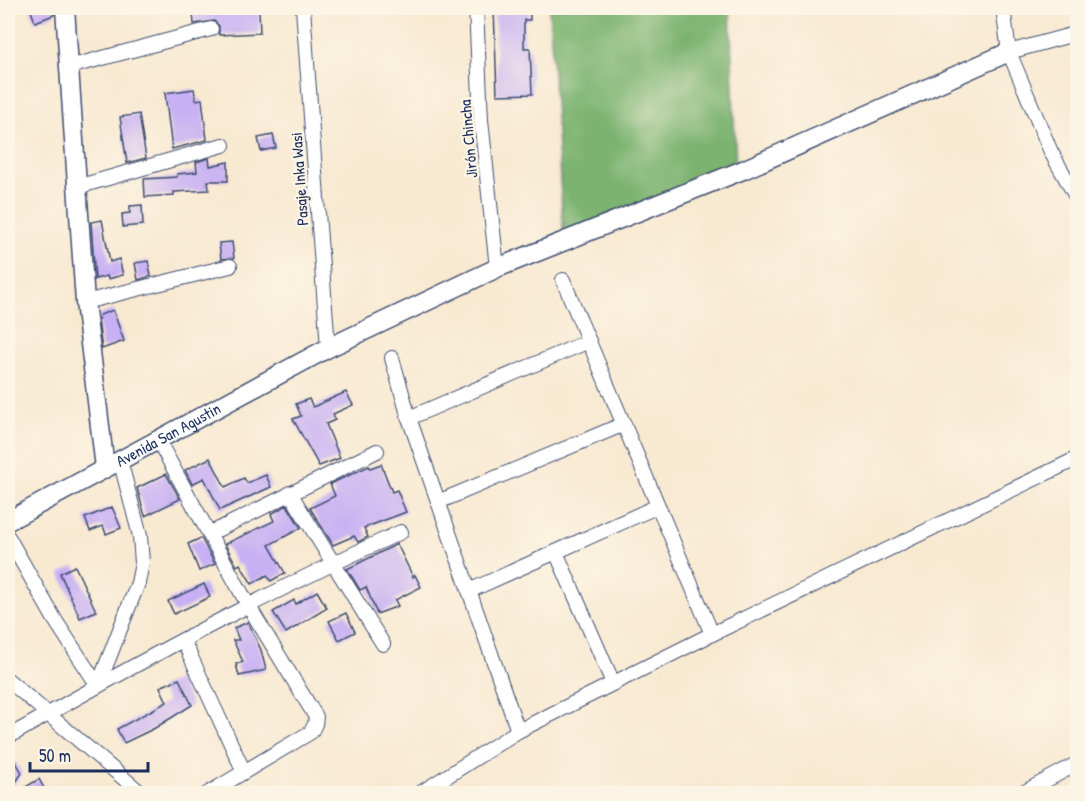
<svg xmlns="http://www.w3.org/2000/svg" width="1085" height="801" font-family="'Patrick Hand',sans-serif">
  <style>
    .forest { fill: #7cb370; stroke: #4c7167; stroke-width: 1.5 }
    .building { fill: #c7b0f3 }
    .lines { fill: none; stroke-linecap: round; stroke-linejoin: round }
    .minor-casing { stroke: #3c4b6f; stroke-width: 16 }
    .tertiary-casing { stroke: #3c4b6f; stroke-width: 21 }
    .minor { stroke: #fff; stroke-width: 14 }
    .tertiary { stroke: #fff; stroke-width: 18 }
    .labels { text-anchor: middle; stroke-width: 5; stroke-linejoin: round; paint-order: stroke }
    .street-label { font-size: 16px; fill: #1b2f5e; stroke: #fcf5e5 }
  </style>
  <rect width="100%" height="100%" fill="#fcf5e5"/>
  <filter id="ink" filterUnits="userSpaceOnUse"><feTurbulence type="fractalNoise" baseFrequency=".0167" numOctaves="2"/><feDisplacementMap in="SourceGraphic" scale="12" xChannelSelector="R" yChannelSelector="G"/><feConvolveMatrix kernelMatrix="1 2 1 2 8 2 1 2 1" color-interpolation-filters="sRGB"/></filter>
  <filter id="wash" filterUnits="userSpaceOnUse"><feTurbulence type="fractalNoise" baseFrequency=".008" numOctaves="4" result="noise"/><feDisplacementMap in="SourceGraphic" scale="24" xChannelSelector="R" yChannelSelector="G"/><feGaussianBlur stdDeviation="1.35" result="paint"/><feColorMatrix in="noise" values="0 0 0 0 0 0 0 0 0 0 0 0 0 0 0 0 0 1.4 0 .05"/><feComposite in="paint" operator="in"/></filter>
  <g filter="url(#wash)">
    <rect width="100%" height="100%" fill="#f8e9d1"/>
    <path class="forest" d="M 549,8 L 730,8 L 736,171 L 564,242 Z"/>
    <g id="blocks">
      <g class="building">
        <path d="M 30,8 L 54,8 L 54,15 L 35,22 Z"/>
        <path d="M 205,8 L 259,8 L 260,33 L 219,35 L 219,26 L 214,21 L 194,24 L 193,13 L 205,13 Z"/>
        <path d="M 494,8 L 530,8 L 530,20 L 524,20 L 524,48 L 530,48 L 532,94 L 497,95 Z"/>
        <path d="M 194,89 L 196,100 L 202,99 L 207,140 L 172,149 L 165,93 Z"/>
        <path d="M 139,114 L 146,158 L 127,163 L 120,117 Z"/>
        <path d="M 273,135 L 276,148 L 261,151 L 258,138 Z"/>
        <path d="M 209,158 L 210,166 L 228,162 L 228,181 L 208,181 L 209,190 L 174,192 L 174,195 L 145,197 L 144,179 L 177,177 L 177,174 L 197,172 L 196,162 Z"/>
        <path d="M 142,205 L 143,225 L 123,227 L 122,214 L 130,213 L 130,206 Z"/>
        <path d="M 102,220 L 110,262 L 119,259 L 123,275 L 108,279 L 107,276 L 95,279 L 91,222 Z"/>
        <path d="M 232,242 L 234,258 L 221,259 L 219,243 Z"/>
        <path d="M 148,261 L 151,276 L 138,280 L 135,263 Z"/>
        <path d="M 113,310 L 124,341 L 102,349 L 98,320 L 100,315 Z"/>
        <path d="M 346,392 L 353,405 L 333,414 L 335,420 L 326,424 L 340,458 L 319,466 L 293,419 L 301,416 L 296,404 L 309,399 L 313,407 Z"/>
        <path d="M 210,458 L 225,487 L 244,478 L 247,483 L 266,475 L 271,487 L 220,510 L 204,478 L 192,484 L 185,470 Z"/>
        <path d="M 381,464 L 392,492 L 397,490 L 406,512 L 364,528 L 368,537 L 358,542 L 354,536 L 333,545 L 310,508 L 335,496 L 330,484 L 369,466 L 370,468 Z"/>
        <path d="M 166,474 L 180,499 L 145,516 L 137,488 Z"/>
        <path d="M 287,505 L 301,528 L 269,545 L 285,573 L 271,581 L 267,575 L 252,584 L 240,564 L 237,566 L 225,544 L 274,521 L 271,514 Z"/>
        <path d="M 112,507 L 121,528 L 106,534 L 103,526 L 90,531 L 85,518 Z"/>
        <path d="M 201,538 L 215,564 L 199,571 L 188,544 Z"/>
        <path d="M 397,544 L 413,577 L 415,575 L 421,587 L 395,600 L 398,606 L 377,614 L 366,587 L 360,590 L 347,569 Z"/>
        <path d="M 75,566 L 96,611 L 80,618 L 60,573 Z"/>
        <path d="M 204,584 L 210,597 L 174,614 L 168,601 Z"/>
        <path d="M 317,591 L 327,608 L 286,633 L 273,612 L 294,600 L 296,604 Z"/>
        <path d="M 346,613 L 355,632 L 339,640 L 329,621 Z"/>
        <path d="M 248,622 L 261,650 L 266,670 L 239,676 L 236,664 L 243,662 L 233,640 L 239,640 L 234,628 Z"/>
        <path d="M 179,679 L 192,705 L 155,728 L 124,743 L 117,729 L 167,702 L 160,687 Z"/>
        <path d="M 16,762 L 22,773 L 8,794 L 8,770 Z"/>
        <path d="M 39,779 L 47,794 L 14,794 Z"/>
      </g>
    </g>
  </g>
  <g filter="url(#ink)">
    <use href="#blocks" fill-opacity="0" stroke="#3c4b6f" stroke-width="1.5"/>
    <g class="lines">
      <defs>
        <g id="minor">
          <path d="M 303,8 L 328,348"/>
          <path d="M 476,8 L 481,120 L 497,268"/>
          <path d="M 1003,8 L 1009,52 L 1051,152 L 1078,200"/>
          <path d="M 1009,52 L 1078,33"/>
          <path d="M 69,67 L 211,29"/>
          <path d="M 77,187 L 223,145"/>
          <path d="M 563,280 L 712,634"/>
          <path d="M 85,302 L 230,266"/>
          <path d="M 392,358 L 409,418 L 518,731"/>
          <path d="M 409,418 L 589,341"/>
          <path d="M 158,440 L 248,605 L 316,717 L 315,724 L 311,732 L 207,794"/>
          <path d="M 290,493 L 383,644"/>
          <path d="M 438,502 L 624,424"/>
          <path d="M 209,534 L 377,451"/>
          <path d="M 8,537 L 55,620 L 98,686 L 138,583 L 142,563 L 140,536 L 120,460"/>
          <path d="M 556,552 L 613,683"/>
          <path d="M 469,591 L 658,506"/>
          <path d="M 183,640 L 244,772"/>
          <path d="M 8,680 L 142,794"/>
          <path d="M 8,737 C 136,663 266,593 401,532"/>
          <path d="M 419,794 L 518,731 L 712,634 L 1078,458"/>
          <path d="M 1021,794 L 1078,763"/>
        </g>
        <g id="tertiary">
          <path d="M 65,8 L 85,302 L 105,468"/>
          <path id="s1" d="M 8,521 L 328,348 L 497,268 L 743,170 L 1009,52"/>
        </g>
      </defs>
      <use href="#minor" class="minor-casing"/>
      <use href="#tertiary" class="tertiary-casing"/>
      <use href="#minor" class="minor"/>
      <use href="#tertiary" class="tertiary"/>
    </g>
  </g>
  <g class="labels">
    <g class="street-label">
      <text transform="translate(468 139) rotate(-95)" y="6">Jirón Chincha</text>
      <text transform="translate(299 179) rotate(-94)" y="6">Pasaje Inka Wasi</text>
      <text dy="6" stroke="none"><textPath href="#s1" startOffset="182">Avenida San Agustin</textPath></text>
    </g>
  </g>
  <rect width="1085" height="801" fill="none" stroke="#fcf5e5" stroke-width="30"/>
  <path d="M30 762v9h118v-9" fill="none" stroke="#1b2f5e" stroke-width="3"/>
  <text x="39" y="762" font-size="18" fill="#1b2f5e" stroke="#fcf5e5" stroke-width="4.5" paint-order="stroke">50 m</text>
</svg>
